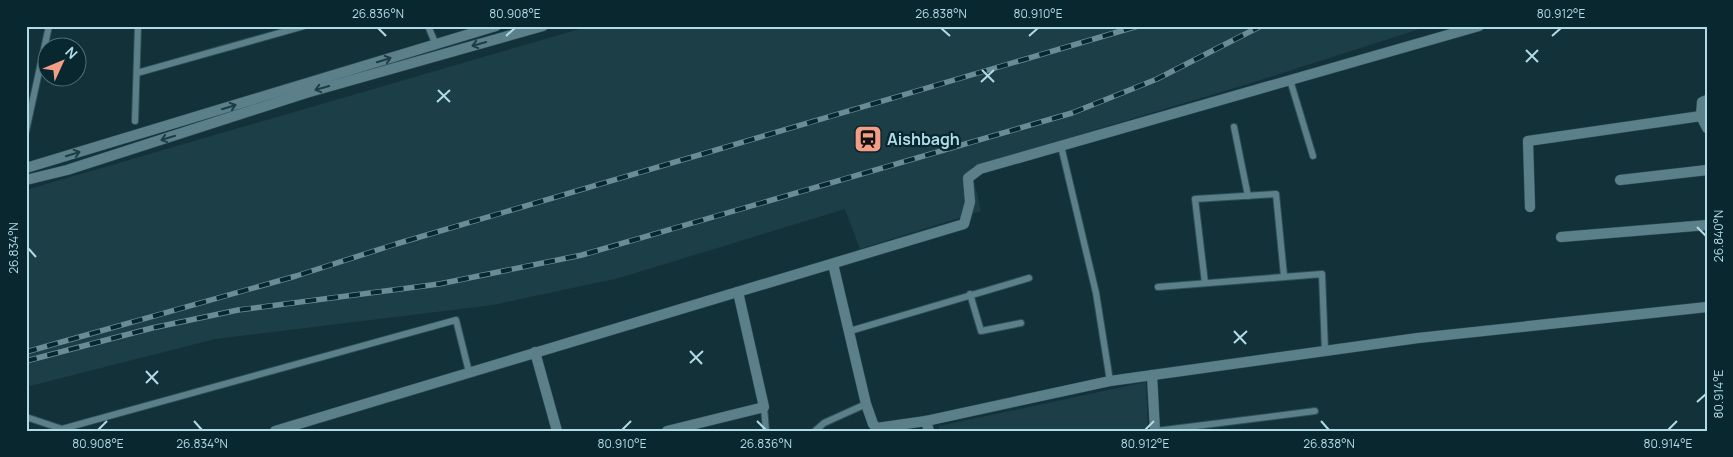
<svg xmlns="http://www.w3.org/2000/svg" width="1733" height="457" font-family="Manrope,sans-serif">
  <style>
    .built { fill: #1c3f47 }
    .lines { fill: none; stroke-linecap: round; stroke-linejoin: round }
    .service-casing { stroke: #2f5058; stroke-width: 8 }
    .minor-casing { stroke: #2f5058; stroke-width: 11 }
    .service { stroke: #5c808a; stroke-width: 6 }
    .minor { stroke: #5c808a; stroke-width: 10 }
    .rail-casing { stroke: #688d97; stroke-width: 5.5 }
    .rail { stroke: #08272f; stroke-width: 4; stroke-dasharray: 11; stroke-linecap: butt }
    .oneway { stroke: #1d3d46 }
    .ticks { fill: none; stroke: #b1dbe7; stroke-width: 2 }
    .labels { text-anchor: middle; stroke-width: 4.5; stroke-linejoin: round; paint-order: stroke }
    .poi-label { font-size: 16px; font-weight: bold; fill: #b1dbe7; stroke: #08272f; text-anchor: start }
    .neatline { fill: none; stroke: #b1dbe7; stroke-width: 2 }
    .ticks-label { font-size: 12px; text-anchor: middle; fill: #b1dbe7 }
  </style>
  <rect width="100%" height="100%" fill="#133139"/>
  <g class="built">
    <path d="M 590,26 L 1429,26 L 1248,84 L 971,167 L 981,211 L 860,249 L 845,209 L 619,278 L 493,305 L 215,339 L 26,387 L 26,190 Z"/>
    <path d="M 1146,382 L 1148,431 L 939,431 L 939,426 Z"/>
  </g>
  <g class="lines">
    <defs>
      <g id="service">
        <path d="M 428,26 L 436,45"/>
        <path d="M 137,73 L 304,26"/>
        <path d="M 1290,80 L 1313,156"/>
        <path d="M 135,121 L 138,26"/>
        <path d="M 1234,127 L 1248,196"/>
        <path d="M 26,131 L 49,26"/>
        <path d="M 1061,146 L 1096,293 L 1110,381"/>
        <path d="M 1205,283 L 1195,199 L 1276,194 L 1284,276"/>
        <path d="M 1158,287 L 1322,274 L 1325,351"/>
        <path d="M 970,294 L 981,331 L 1021,323"/>
        <path d="M 850,331 L 1029,278"/>
        <path d="M 764,407 L 766,431"/>
        <path d="M 26,417 L 62,429 L 456,320 L 469,372"/>
        <path d="M 815,431 L 824,423 L 866,404"/>
        <path d="M 1156,431 L 1315,411"/>
      </g>
      <g id="minor">
        <path d="M 1707,100 L 1702,102 L 1701,116 L 1707,128"/>
        <path d="M 26,168 L 496,26"/>
        <path d="M 26,180 L 67,170 L 306,93 L 543,26"/>
        <path d="M 1620,180 L 1707,170"/>
        <path d="M 1530,207 L 1528,141 L 1701,116"/>
        <path d="M 1561,237 L 1707,225"/>
        <path d="M 833,264 L 866,404 L 873,424 L 877,428"/>
        <path d="M 535,352 L 557,431"/>
        <path d="M 1152,375 L 1155,431"/>
        <path d="M 926,421 L 929,431"/>
        <path d="M 877,428 L 926,421 L 1110,381 L 1418,338 L 1707,307"/>
        <path d="M 275,431 L 964,224 L 970,202 L 968,178 L 980,169 L 1479,26"/>
        <path d="M 667,431 L 764,407 L 738,292"/>
      </g>
    </defs>
    <use href="#service" class="service-casing"/>
    <use href="#minor" class="minor-casing"/>
    <use href="#service" class="service"/>
    <use href="#minor" class="minor"/>
    <defs>
      <g id="rail">
        <path d="M 26,352 L 296,276 L 396,244 L 1138,26"/>
        <path d="M 26,361 L 152,328 L 238,310 L 439,284 L 582,255 L 1072,113 L 1157,79 L 1261,26"/>
      </g>
    </defs>
    <use href="#rail" class="rail-casing"/>
    <use href="#rail" class="rail"/>
  </g>
  <defs><path id="oneway-shaft" d="M-6 0H5M1.5-3L5.5 0L1.5 3" fill="none" stroke-width="1.6" stroke-linecap="round" stroke-linejoin="round" transform="scale(1.25)"/></defs>
  <g class="oneway">
    <use href="#oneway-shaft" transform="translate(479 44) rotate(164)"/>
    <use href="#oneway-shaft" transform="translate(384 60) rotate(-17)"/>
    <use href="#oneway-shaft" transform="translate(322 88) rotate(164)"/>
    <use href="#oneway-shaft" transform="translate(229 107) rotate(-17)"/>
    <use href="#oneway-shaft" transform="translate(168 138) rotate(163)"/>
    <use href="#oneway-shaft" transform="translate(73 154) rotate(-17)"/>
  </g>
  <path class="ticks" d="M 378,28 L 386,36M 941,28 L 950,36M 506,36 L 515,28M 1029,36 L 1038,28M 1552,36 L 1561,28M 1526,50 L 1538,62M 1526,62 L 1538,50M 982,70 L 994,82M 981,82 L 994,70M 438,90 L 450,102M 437,102 L 450,90M 1697,227 L 1706,236M 28,248 L 36,257M 1234,331 L 1246,344M 1234,343 L 1247,331M 690,351 L 702,364M 690,363 L 703,351M 146,371 L 158,384M 146,383 L 158,371M 1697,402 L 1706,394M 194,421 L 202,430M 757,421 L 766,430M 1321,421 L 1329,430M 98,430 L 107,421M 622,430 L 631,421M 1145,430 L 1154,421M 1668,430 L 1677,421"/>
  <defs>
    <symbol id="station-square" viewBox="-11 -11 22 22"><rect x="-9" y="-9" width="18" height="18" rx="4" fill="#f49e87" stroke="#08272f"/><path d="M-3-6H3Q5-6 5-4V2Q5 4 3 4L4.5 6H3L1.5 4h-3L-3 6H-4.5L-3 4Q-5 4-5 2V-4Q-5-6-3-6ZM-3.5-4v3h7v-3ZM-3.5 1v1.5H-2V1ZM2 1v1.5H3.5V1Z" fill="#111"/></symbol>
  </defs>
  <g fill-rule="evenodd">
    <use href="#station-square" x="852" y="123" width="32" height="32"/>
  </g>
  <g class="labels">
    <g class="poi-label">
      <text x="887" y="145">Aishbagh</text>
    </g>
  </g>
  <rect width="1733" height="457" fill="none" stroke="#08272f" stroke-width="55"/>
  <g transform="translate(62 62) rotate(46)"><circle r="24" fill="#08272f" stroke="#4c6f79"/>
  <path d="M0-4L9 19L0 12L-9 19Z" fill="#f49e87"/>
  <text y="-8" font-size="14" font-weight="bold" text-anchor="middle" fill="#b1dbe7">N</text>
  </g>
  <rect x="28" y="28" width="1678" height="402" class="neatline"/>
  <g class="ticks-label">
    <text x="378" y="18">26.836°N</text>
    <text x="515" y="18">80.908°E</text>
    <text x="941" y="18">26.838°N</text>
    <text x="1038" y="18">80.910°E</text>
    <text x="1561" y="18">80.912°E</text>
    <text transform="translate(1719 236) rotate(-90)" y="4">26.840°N</text>
    <text transform="translate(14 248) rotate(-90)" y="4">26.834°N</text>
    <text transform="translate(1719 394) rotate(-90)" y="4">80.914°E</text>
    <text x="98" y="448">80.908°E</text>
    <text x="202" y="448">26.834°N</text>
    <text x="622" y="448">80.910°E</text>
    <text x="766" y="448">26.836°N</text>
    <text x="1145" y="448">80.912°E</text>
    <text x="1329" y="448">26.838°N</text>
    <text x="1668" y="448">80.914°E</text>
  </g>
</svg>
